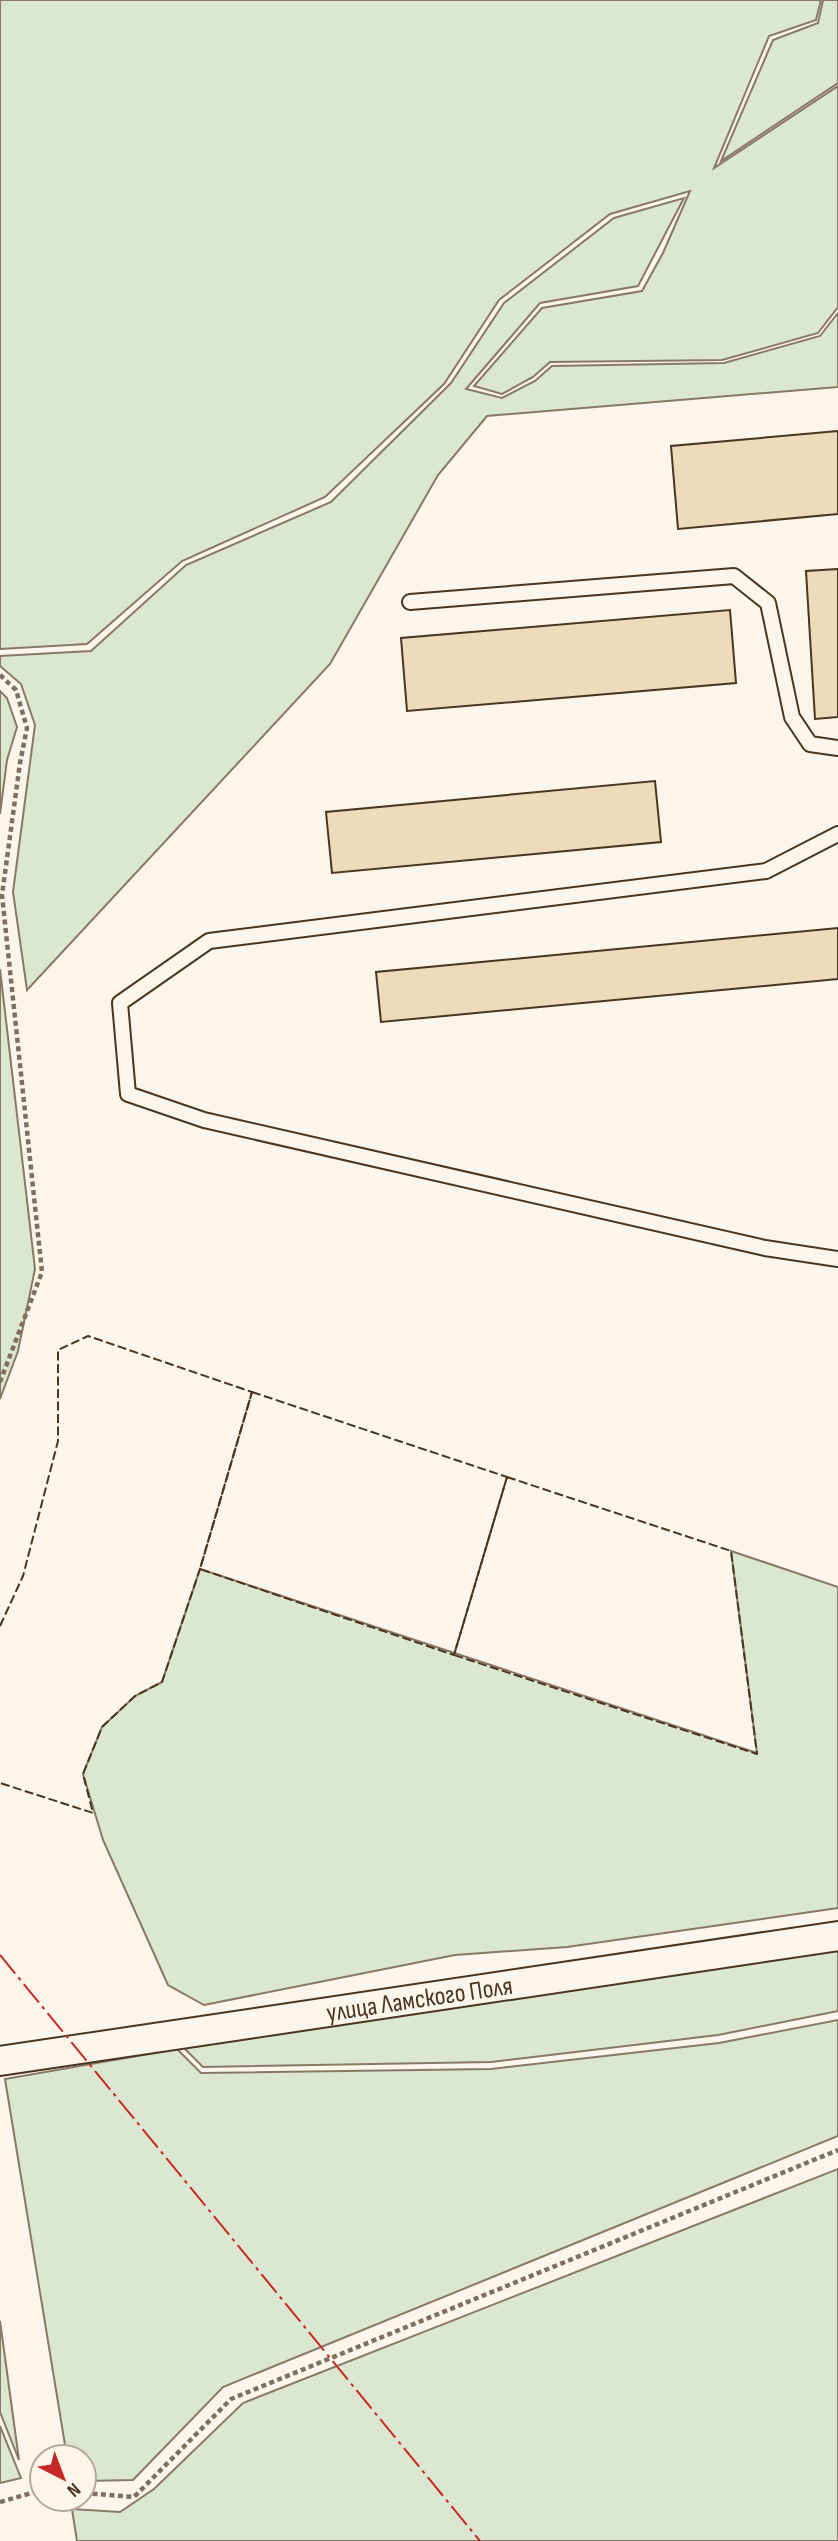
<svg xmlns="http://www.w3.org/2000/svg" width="838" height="2541" font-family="'Sofia Sans Condensed',sans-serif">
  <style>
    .green { fill: #dce7d0; stroke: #887966; stroke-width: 2 }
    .building { fill: #ecdcbc; stroke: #4a3520; stroke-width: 2 }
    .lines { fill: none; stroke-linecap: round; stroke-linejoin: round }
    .lane-casing { stroke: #4a3520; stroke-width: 18 }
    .street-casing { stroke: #4a3520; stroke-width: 32 }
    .path { stroke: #7f6f5c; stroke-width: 4.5; stroke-dasharray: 5 3.5; stroke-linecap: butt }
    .lane { stroke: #fbf6e9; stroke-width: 14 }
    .street { stroke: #fbf6e9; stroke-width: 28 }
    .fence { stroke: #4a3520; stroke-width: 2; stroke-dasharray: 9 3.5; stroke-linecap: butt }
    .power { stroke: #c62828; stroke-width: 2; stroke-dasharray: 24 5 3.5 5; stroke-linecap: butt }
    .labels { text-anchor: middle; stroke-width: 5; stroke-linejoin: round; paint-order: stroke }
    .street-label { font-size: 26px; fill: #4a3520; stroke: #fbf6e9 }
  </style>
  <rect width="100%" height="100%" fill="#fbf6e9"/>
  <g class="green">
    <path d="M 0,0 L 821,0 L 816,20 L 769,36 L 714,168 L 838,86 L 838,307 L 818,333 L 722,360 L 550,362 L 533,377 L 502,394 L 474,386 L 542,308 L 642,291 L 663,253 L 690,191 L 610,214 L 499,300 L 444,384 L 325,497 L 182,561 L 87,644 L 0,649 Z"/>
    <path d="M 823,0 L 838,0 L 838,83 L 721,161 L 773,40 L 818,23 Z"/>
    <path d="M 684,198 L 638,286 L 540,303 L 466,389 L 502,398 L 535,381 L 552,366 L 724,363 L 820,336 L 838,313 L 838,387 L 487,416 L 438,475 L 330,664 L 27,990 L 13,892 L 35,725 L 21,684 L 0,666 L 0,656 L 91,651 L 186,565 L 331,502 L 451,383 L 504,303 L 614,218 Z"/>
    <path d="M 0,691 L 7,698 L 17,727 L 7,760 L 0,814 Z"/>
    <path d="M 0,969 L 35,1269 L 18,1351 L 0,1399 Z"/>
    <path d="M 731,1551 L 838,1587 L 838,1908 L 567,1947 L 455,1955 L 204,2005 L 168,1985 L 103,1840 L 83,1774 L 102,1727 L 135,1696 L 162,1682 L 200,1569 L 757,1753 Z"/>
    <path d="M 838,1948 L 838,2011 L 718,2035 L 491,2062 L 203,2067 L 182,2046 Z"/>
    <path d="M 838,2020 L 838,2136 L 223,2387 L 133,2480 L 84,2481 L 84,2457 L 67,2457 L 5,2079 L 177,2049 L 201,2073 L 491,2069 L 719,2043 Z"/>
    <path d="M 838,2169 L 838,2541 L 77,2541 L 72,2509 L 120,2512 L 154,2489 L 243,2403 Z"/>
    <path d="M 0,2321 L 19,2460 L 0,2412 Z"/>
    <path d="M 0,2426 L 21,2478 L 0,2483 Z"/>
  </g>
  <g class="building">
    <path d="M 838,431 L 838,514 L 678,529 L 671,446 Z"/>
    <path d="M 838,569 L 838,717 L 815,719 L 806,571 Z"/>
    <path d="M 730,610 L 736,683 L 407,711 L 401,638 Z"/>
    <path d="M 655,781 L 661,842 L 332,873 L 326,812 Z"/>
    <path d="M 838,928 L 838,979 L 381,1022 L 376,972 Z"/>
  </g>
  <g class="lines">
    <defs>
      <g id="lane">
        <path d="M 410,602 L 734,576 L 768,603 L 792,717 L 810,744 L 838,748"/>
        <path d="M 838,834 L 766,871 L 209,941 L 120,1003 L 128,1094 L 204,1120 L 765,1248 L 838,1259"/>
      </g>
      <g id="street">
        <path id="s1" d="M 0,2061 L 838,1936"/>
      </g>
    </defs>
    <use href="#lane" class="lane-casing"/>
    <use href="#street" class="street-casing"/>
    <g class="path">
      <path d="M 0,675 L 16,690 L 27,728 L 20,763 L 2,895 L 42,1272 L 0,1382"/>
      <path d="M 84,2493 L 134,2497 L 231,2399 L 838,2150"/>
      <path d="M 0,2502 L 42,2490"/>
    </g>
    <use href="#lane" class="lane"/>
    <use href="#street" class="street"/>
    <g class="fence">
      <path d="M 252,1392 L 507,1477 L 454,1655 L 200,1569 Z"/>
      <path d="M 507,1477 L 731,1551 L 757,1754 L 454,1655 Z"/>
      <path d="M 0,1626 L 23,1576 L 58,1441 L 58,1350 L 88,1336 L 252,1392 L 200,1569 L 162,1682 L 135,1696 L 102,1727 L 83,1774 L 93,1813 L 0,1783"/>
    </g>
    <path class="power" d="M 0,1955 L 480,2541"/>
  </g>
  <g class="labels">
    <g class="street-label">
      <text dy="9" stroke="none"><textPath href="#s1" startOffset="424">улица Ламского Поля</textPath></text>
    </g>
  </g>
  <g transform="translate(63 2478) rotate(138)"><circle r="33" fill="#fbf6e9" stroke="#b4a999" stroke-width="2"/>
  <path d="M0-5L12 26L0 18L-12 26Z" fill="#c62828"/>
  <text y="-10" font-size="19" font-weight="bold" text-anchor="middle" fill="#4a3520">N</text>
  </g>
</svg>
